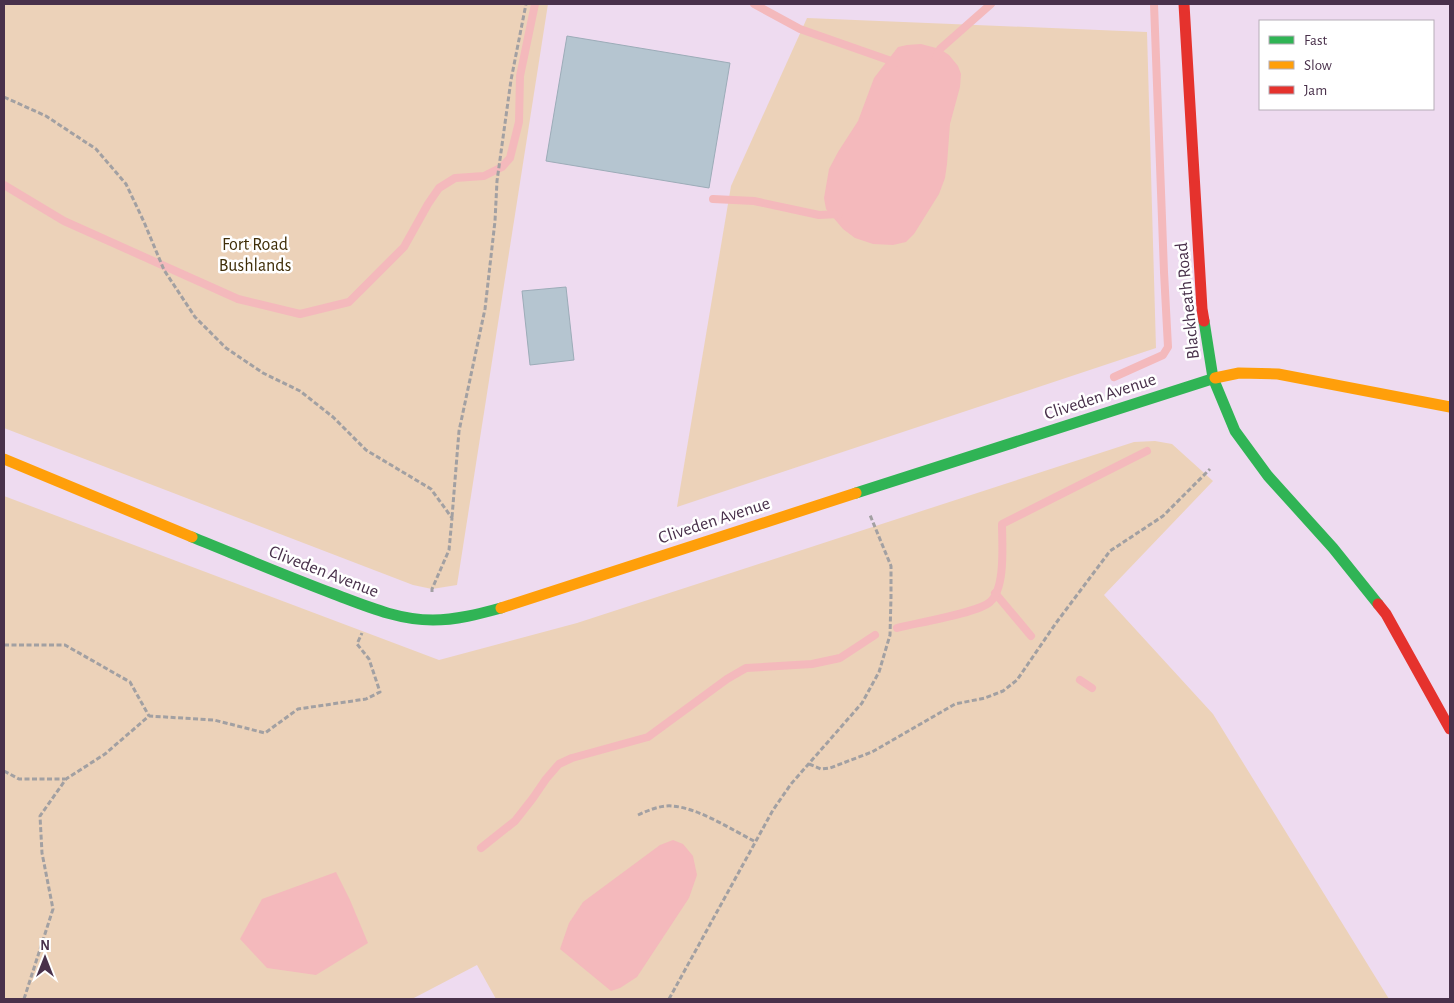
<svg xmlns="http://www.w3.org/2000/svg" width="1454" height="1003" font-family="'Alegreya Sans',sans-serif">
  <style>
    .green { fill: #ecd2b9 }
    .water { fill: #f4b9bc }
    .lines { fill: none; stroke-linecap: round; stroke-linejoin: round }
    .stream { stroke: #f4b9bc; stroke-width: 8 }
    .building { fill: #b5c5d0; stroke: #9cacb8 }
    .path { stroke: #a2a0a2; stroke-width: 3; stroke-dasharray: 5 2.5; stroke-linecap: butt }
    .fast { stroke: #30b455; stroke-width: 11 }
    .slow { stroke: #ff9f0a; stroke-width: 11 }
    .jam { stroke: #e5322d; stroke-width: 11 }
    .labels { text-anchor: middle; stroke-width: 5; stroke-linejoin: round; paint-order: stroke }
    .park-label { font-size: 18px; fill: #3f2e08; stroke: #fff }
    .street-label { font-size: 18px; fill: #49314b; stroke: #fff }
  </style>
  <rect width="100%" height="100%" fill="#eedbf0"/>
  <g class="green">
    <path d="M 4,4 L 548,4 L 457,585 L 432,589 L 413,585 L 4,428 Z"/>
    <path d="M 807,18 L 1147,32 L 1156,348 L 677,507 L 731,186 Z"/>
    <path d="M 1155,441 L 1172,444 L 1213,481 L 1104,595 L 1213,714 L 1389,999 L 496,999 L 477,965 L 412,999 L 4,999 L 4,496 L 439,660 L 577,623 L 1134,442 Z"/>
  </g>
  <g class="water">
    <path d="M 921,44 L 940,49 L 949,55 L 958,66 L 961,74 L 960,87 L 950,124 L 947,164 L 945,178 L 939,194 L 914,234 L 906,242 L 893,245 L 873,244 L 855,238 L 843,229 L 826,209 L 824,198 L 829,169 L 838,152 L 858,121 L 874,78 L 898,47 L 907,45 Z"/>
    <path d="M 673,840 L 683,844 L 693,856 L 697,875 L 689,898 L 637,977 L 620,988 L 611,991 L 560,949 L 569,923 L 583,902 L 660,845 Z"/>
    <path d="M 336,872 L 350,900 L 368,943 L 316,975 L 267,968 L 240,939 L 262,899 Z"/>
  </g>
  <g class="lines">
    <g class="stream">
      <path d="M 754,4 L 800,29 L 897,63"/>
      <path d="M 936,58 L 940,49 L 991,4"/>
      <path d="M 4,185 L 64,221 L 238,299 L 300,314 L 349,302 L 404,247 L 428,204 L 439,188 L 455,178 L 484,176 L 502,167 L 510,158 L 519,122 L 520,76 L 535,4"/>
      <path d="M 713,199 L 754,201 L 819,215 L 839,214"/>
      <path d="M 1114,377 L 1163,355 L 1168,347 L 1164,272 L 1154,4"/>
      <path d="M 995,593 L 1031,636"/>
      <path d="M 897,628 C 916,623 978,613 990,602 C 1006,588 1002,543 1002,524 L 1147,451"/>
      <path d="M 1080,680 L 1092,688"/>
      <path d="M 481,848 L 515,821 L 533,798 L 546,779 L 559,764 L 572,758 L 648,737 L 727,679 L 746,668 L 812,664 L 840,658 L 875,635"/>
    </g>
  </g>
  <g class="building">
    <path d="M 567,36 L 730,63 L 709,188 L 546,161 Z"/>
    <path d="M 566,287 L 574,360 L 530,365 L 522,291 Z"/>
  </g>
  <g class="lines">
    <g class="path">
      <path d="M 4,97 L 46,116 L 96,149 L 126,184 L 144,222 L 164,270 L 195,317 L 226,348 L 263,373 L 300,391 L 333,417 L 366,450 L 431,489 L 452,518 L 449,550 L 432,589 L 432,594"/>
      <path d="M 452,517 L 459,431 L 485,309 L 495,221 L 497,181 L 511,80 L 526,4"/>
      <path d="M 4,645 L 65,645 L 130,682 L 149,716"/>
      <path d="M 809,764 L 821,769 L 830,768 L 872,752 L 955,704 L 985,698 L 1003,691 L 1017,680 L 1056,623 L 1110,551 L 1163,516 L 1210,469"/>
      <path d="M 4,771 L 19,779 L 65,779"/>
      <path d="M 638,815 C 649,810 661,805 672,806 C 699,808 732,830 756,842"/>
      <path d="M 24,999 L 53,909 L 42,853 L 40,816 L 66,779 L 105,754 L 149,716 L 214,720 L 265,733 L 298,709 L 366,699 L 380,692 L 369,659 L 357,644 L 362,633"/>
      <path d="M 669,999 L 773,810 L 791,784 L 862,703 L 879,672 L 890,635 L 891,597 L 891,566 L 870,515"/>
    </g>
    <g class="fast">
      <path d="M 1204,321 L 1213,378 L 1235,431 L 1268,476 L 1333,548 L 1378,604"/>
      <path d="M 856,493 L 1215,378"/>
      <path d="M 192,537 C 239,556 286,576 334,594 C 366,606 398,620 433,620 C 456,620 479,614 501,608"/>
    </g>
    <g class="slow">
      <path d="M 1215,378 L 1239,373 L 1278,374 L 1450,407"/>
      <path d="M 4,459 L 192,537"/>
      <path d="M 501,608 L 856,493"/>
    </g>
    <g class="jam">
      <path d="M 1184,4 L 1202,309 L 1204,321"/>
      <path d="M 1378,604 L 1386,614 L 1450,729"/>
    </g>
  </g>
  <g class="labels">
    <g class="park-label">
      <text x="255" y="250">Fort Road<tspan x="255" dy="21">Bushlands</tspan></text>
    </g>
    <g class="street-label">
      <text transform="translate(1187 301) rotate(-96)" y="6">Blackheath Road</text>
      <text transform="translate(1100 396) rotate(-18)" y="6">Cliveden Avenue</text>
      <text transform="translate(714 520) rotate(-18)" y="6">Cliveden Avenue</text>
      <text transform="translate(324 571) rotate(21)" y="6">Cliveden Avenue</text>
    </g>
  </g>
  <rect width="1454" height="1003" fill="none" stroke="#49314b" stroke-width="10"/>
  <rect x="1259" y="20" width="175" height="90" fill="#ffffff" stroke="#b6adb7"/>
  <rect x="1269" y="36" width="25" height="8" fill="#30b455" stroke="#b6adb7"/>
  <text x="1304" y="45" font-size="15" fill="#49314b">Fast</text>
  <rect x="1269" y="61" width="25" height="8" fill="#ff9f0a" stroke="#b6adb7"/>
  <text x="1304" y="70" font-size="15" fill="#49314b">Slow</text>
  <rect x="1269" y="86" width="25" height="8" fill="#e5322d" stroke="#b6adb7"/>
  <text x="1304" y="95" font-size="15" fill="#49314b">Jam</text>
  <g transform="translate(45 958)" stroke="#ffffff" stroke-width="4" paint-order="stroke">
  <path d="M0-4L9 19L0 12L-9 19Z" fill="#49314b"/>
  <text y="-8" font-size="14" font-weight="bold" text-anchor="middle" fill="#49314b">N</text>
  </g>
</svg>
